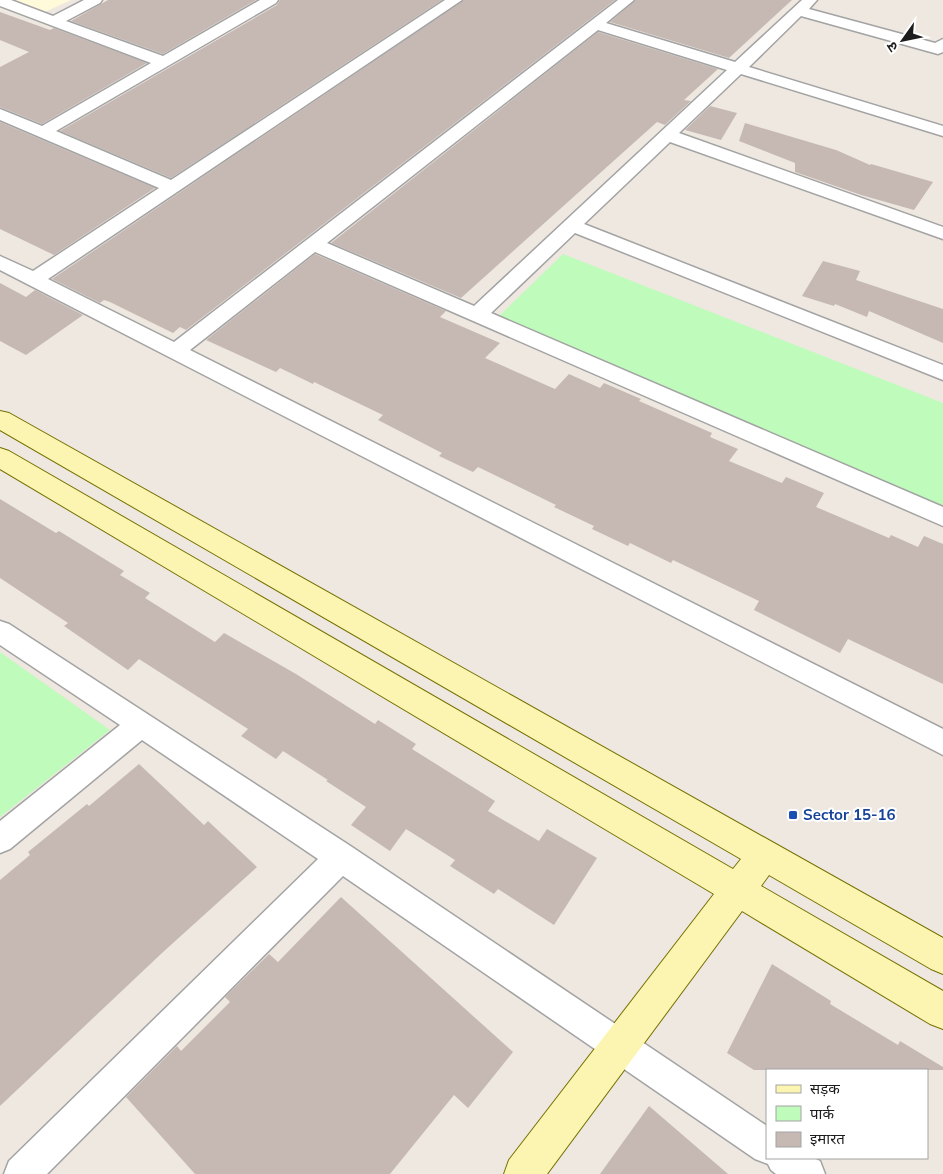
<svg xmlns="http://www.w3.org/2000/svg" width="943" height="1174" font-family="Mulish,'Noto Sans Devanagari',sans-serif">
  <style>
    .education { fill: #fffad9 }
    .park { fill: #bffbbb }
    .building { fill: #c6b9b4 }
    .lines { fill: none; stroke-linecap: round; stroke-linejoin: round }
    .street-casing { stroke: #a3a3a3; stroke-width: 3 }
    .secondary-casing { stroke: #757101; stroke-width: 2 }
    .street { fill: #fff; fill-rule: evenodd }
    .secondary { fill: #fcf5b1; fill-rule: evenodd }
    .transit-dot { fill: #1a4fb4; stroke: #fff; stroke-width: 2 }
    .labels { text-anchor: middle; stroke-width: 4; stroke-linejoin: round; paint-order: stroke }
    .transit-label { font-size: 15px; font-weight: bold; fill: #164399; stroke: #fff; text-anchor: start }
  </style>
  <rect width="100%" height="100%" fill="#eee8e1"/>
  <path class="education" d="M 15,0 L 71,0 L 45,12 Z"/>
  <g class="park">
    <path d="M 563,254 L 943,403 L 943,511 L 496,319 Z"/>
    <path d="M 0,652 L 110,730 L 0,817 Z"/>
  </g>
  <g class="building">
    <path d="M 108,0 L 256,0 L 163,54 L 71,21 Z"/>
    <path d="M 280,0 L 442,0 L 171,178 L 60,131 L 277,5 Z"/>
    <path d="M 464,0 L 615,0 L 186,330 L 180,327 L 173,333 L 110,302 L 104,300 L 100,303 L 52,279 Z"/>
    <path d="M 636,0 L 792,0 L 729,58 L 610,22 Z"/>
    <path d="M 0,12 L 50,30 L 54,28 L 147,63 L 42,124 L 0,107 L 0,67 L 29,52 L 0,40 Z"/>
    <path d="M 598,32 L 718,69 L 684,100 L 691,101 L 665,125 L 657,122 L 461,298 L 331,243 Z"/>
    <path d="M 710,106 L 737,113 L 721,140 L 685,130 Z"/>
    <path d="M 0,122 L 155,188 L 54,255 L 0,229 Z"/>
    <path d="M 745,123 L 836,150 L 870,165 L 871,164 L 933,182 L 914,210 L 861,195 L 795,172 L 795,163 L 739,141 Z"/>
    <path d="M 315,254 L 446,311 L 440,317 L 500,343 L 485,358 L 555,389 L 569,374 L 600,388 L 604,383 L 641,399 L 639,401 L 712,433 L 710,437 L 738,449 L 729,461 L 782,483 L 786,477 L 824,493 L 816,507 L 889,538 L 891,535 L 918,547 L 924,536 L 943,544 L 943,684 L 848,639 L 840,653 L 754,610 L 759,601 L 673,560 L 671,563 L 630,543 L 628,546 L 592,529 L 594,526 L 554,507 L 556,505 L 478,467 L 473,472 L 439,456 L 442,453 L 378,420 L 383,415 L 314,382 L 313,384 L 280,368 L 276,372 L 206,340 Z"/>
    <path d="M 823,261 L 860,271 L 856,280 L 943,309 L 943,343 L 869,311 L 867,317 L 835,304 L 834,306 L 802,296 Z"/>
    <path d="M 0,283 L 26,297 L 35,290 L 83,315 L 26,355 L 0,341 Z"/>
    <path d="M 0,499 L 56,533 L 59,531 L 124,571 L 120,575 L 150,593 L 145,598 L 215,642 L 224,633 L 296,674 L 375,724 L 378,720 L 416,744 L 412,749 L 495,801 L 488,811 L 539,841 L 547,829 L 597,858 L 554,925 L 498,889 L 494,894 L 450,866 L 455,860 L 406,829 L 390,851 L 351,825 L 366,807 L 326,781 L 328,780 L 283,751 L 276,759 L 241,736 L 248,729 L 139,659 L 128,670 L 64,626 L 68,623 L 0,578 Z"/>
    <path d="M 139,764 L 204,825 L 208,821 L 257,867 L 162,953 L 0,1106 L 0,880 L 30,855 L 28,852 L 87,804 L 89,806 Z"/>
    <path d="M 341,897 L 513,1052 L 468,1108 L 454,1095 L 390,1174 L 195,1174 L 126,1097 L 177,1046 L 181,1051 L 230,1002 L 225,997 L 269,954 L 278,962 Z"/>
    <path d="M 772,964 L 831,1001 L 830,1004 L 898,1045 L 900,1041 L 943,1067 L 943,1070 L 754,1070 L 727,1053 Z"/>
    <path d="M 649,1106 L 728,1174 L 600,1174 Z"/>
  </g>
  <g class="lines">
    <defs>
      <g id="street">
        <path d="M 0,0 L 11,0 L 53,16 L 84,0 L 102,0 L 100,3 L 66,21 L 163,56 L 260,0 L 278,0 L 276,3 L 56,131 L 171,180 L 445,0 L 462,0 L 48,279 L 174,342 L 618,0 L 634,0 L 606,23 L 735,62 L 802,0 L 817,0 L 809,9 L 935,43 L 943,39 L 943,52 L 938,54 L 801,16 L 749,67 L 943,126 L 943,136 L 741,74 L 679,133 L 943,227 L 943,239 L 670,142 L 584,224 L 943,365 L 943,380 L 575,233 L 491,313 L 943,507 L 943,526 L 315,252 L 190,350 L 943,729 L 943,755 L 0,270 L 0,256 L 33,271 L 159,188 L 0,120 L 0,109 L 42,126 L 151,63 L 0,6 ZM 598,30 L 727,70 L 474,306 L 327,243 Z"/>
        <path d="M 0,621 L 9,624 L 352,847 L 767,1126 L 767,1158 L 814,1158 L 820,1161 L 825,1174 L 776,1174 L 771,1170 L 768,1164 L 755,1159 L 343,876 L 47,1174 L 4,1174 L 9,1161 L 318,859 L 142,740 L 10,849 L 0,853 L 0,821 L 120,725 L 0,645 Z"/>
      </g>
      <path id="secondary" d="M 0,411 L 9,413 L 943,938 L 943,974 L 931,969 L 769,875 L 761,886 L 943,991 L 943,1029 L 930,1024 L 742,911 L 547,1174 L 504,1174 L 509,1160 L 714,894 L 0,469 L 0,448 L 9,451 L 733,869 L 741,859 L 0,430 Z"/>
    </defs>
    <use href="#street" class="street-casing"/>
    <use href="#secondary" class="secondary-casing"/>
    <use href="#street" class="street"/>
    <use href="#secondary" class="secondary"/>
  </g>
  <rect class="transit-dot" x="788" y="810" width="10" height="10" rx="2.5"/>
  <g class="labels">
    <g class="transit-label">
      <text x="803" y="820">Sector 15-16</text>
    </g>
  </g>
  <rect x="766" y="1069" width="162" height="90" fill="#ffffff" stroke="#a4a4a4"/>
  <rect x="776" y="1085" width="25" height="8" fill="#fcf5b1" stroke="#a4a4a4"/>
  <text x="810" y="1094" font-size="15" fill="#1c1c1c">सड़क</text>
  <rect x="776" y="1106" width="25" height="15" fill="#bffbbb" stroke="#a4a4a4"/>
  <text x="810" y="1119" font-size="15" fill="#1c1c1c">पार्क</text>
  <rect x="776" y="1132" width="25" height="15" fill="#c6b9b4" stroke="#a4a4a4"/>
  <text x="810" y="1144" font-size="15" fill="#1c1c1c">इमारत</text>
  <g transform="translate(903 40) rotate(237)" stroke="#ffffff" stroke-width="4" paint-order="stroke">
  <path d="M0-4L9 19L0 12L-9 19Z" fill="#1c1c1c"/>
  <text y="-8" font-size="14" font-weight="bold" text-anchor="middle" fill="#1c1c1c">उ</text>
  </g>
</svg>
